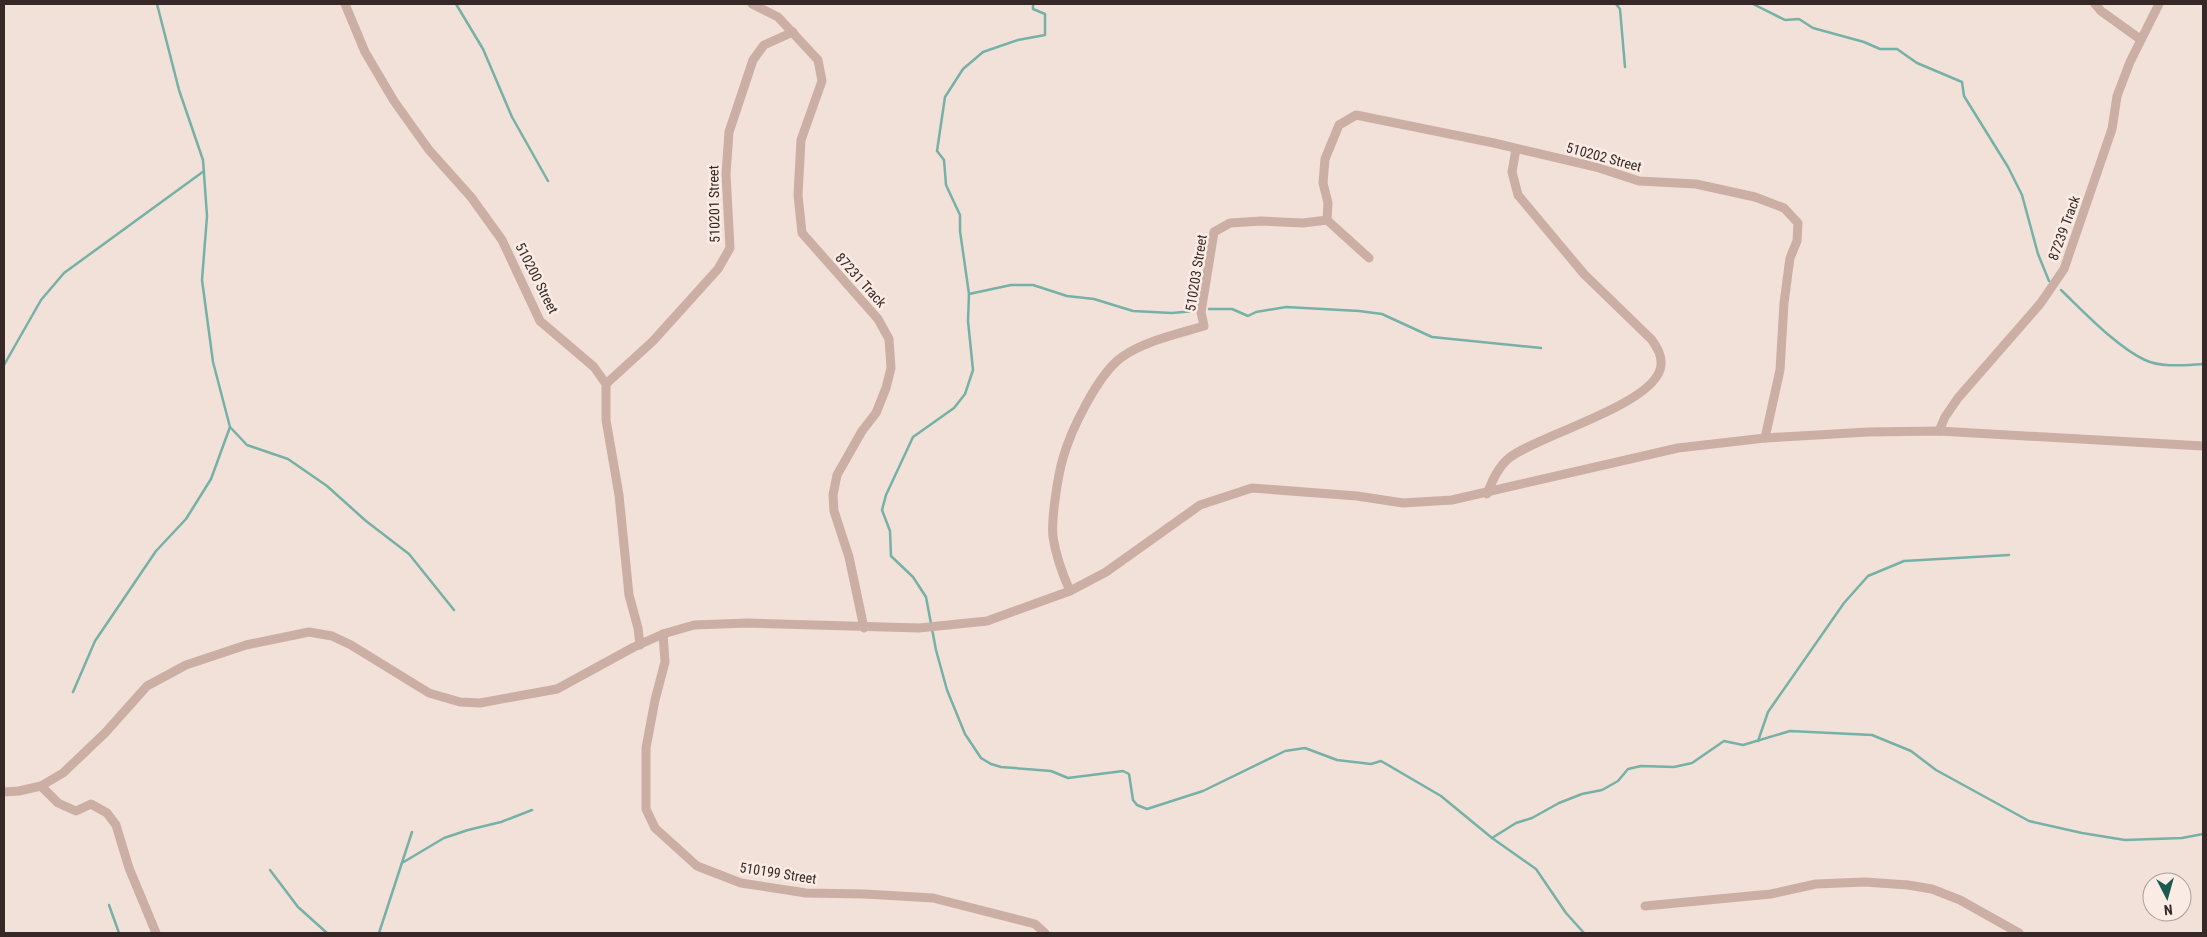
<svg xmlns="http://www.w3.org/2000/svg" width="2207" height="937" font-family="'Roboto Condensed',sans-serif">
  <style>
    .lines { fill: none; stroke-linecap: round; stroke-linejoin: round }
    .stream { stroke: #76b1a7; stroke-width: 2.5 }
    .minor { stroke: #cbaea4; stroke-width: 9 }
    .labels { text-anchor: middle; stroke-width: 5; stroke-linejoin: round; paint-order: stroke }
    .street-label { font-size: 14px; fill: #362826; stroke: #faece5 }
  </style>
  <rect width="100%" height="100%" fill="#f2e1d8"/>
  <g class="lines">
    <g class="stream">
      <path d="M 157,4 L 179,90 L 203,160 L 207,216 L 202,280 L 213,362 L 230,427 L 247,445 L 288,459 L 327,486 L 366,521 L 409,554 L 454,610"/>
      <path d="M 456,4 L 483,49 L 512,117 L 548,181"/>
      <path d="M 1033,4 L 1033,9 L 1045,14 L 1045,35 L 1018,40 L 983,52 L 963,69 L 945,97 L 937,151 L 944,160 L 946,185 L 960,215 L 960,231 L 969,294 L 968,321 L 973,370 L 965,394 L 954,408 L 913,437 L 886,495 L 882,510 L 890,531 L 891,556 L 913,577 L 926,597 L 936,650 L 947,690 L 965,734 L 981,758 L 991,764 L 1001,767 L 1051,771 L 1068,778 L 1123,771 L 1129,774 L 1133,800 L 1137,805 L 1147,809 L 1203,791 L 1285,751 L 1305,748 L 1337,760 L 1371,764 L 1381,761 L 1441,796 L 1492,838 L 1536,869 L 1566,913 L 1584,933"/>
      <path d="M 1616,4 L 1620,9 L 1625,67"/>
      <path d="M 1753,4 L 1785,20 L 1799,19 L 1813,28 L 1864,42 L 1880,49 L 1897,49 L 1917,63 L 1962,82 L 1964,96 L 2008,167 L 2022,195 L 2038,254 L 2049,281"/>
      <path d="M 2061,290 C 2084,312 2117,347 2145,360 C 2162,368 2185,365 2203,364"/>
      <path d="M 969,294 L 1011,285 L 1033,285 L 1067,296 L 1094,299 L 1133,311 L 1172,313 L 1194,311"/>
      <path d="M 1209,309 L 1232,309 L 1248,316 L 1256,312 L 1286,307 L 1359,311 L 1382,314 L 1432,337 L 1541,348"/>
      <path d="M 4,365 L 41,300 L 64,273 L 204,171"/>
      <path d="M 73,692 L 95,641 L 156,551 L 186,519 L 211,479 L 230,427"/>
      <path d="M 1758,741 L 1768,712 L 1844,603 L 1868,576 L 1904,561 L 2009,555"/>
      <path d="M 1492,838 L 1516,823 L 1532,818 L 1559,803 L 1582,794 L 1602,790 L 1618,781 L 1628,769 L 1641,766 L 1674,767 L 1692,763 L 1724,741 L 1743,745 L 1790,731 L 1872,735 L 1911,751 L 1936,770 L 2029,821 L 2082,833 L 2125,840 L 2182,838 L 2203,834"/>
      <path d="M 402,863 L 444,838 L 468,830 L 501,822 L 532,810"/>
      <path d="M 270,870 L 298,907 L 327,933"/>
      <path d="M 109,905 L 119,933"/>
      <path d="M 379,933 L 412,832"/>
    </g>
    <g class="minor">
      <path d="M 345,4 L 365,52 L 394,101 L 429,150 L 471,197 L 502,240 L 540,321 L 594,367 L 606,384 L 606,420 L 619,495 L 629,595 L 638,628 L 640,645"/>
      <path d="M 752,4 L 778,17 L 818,60 L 822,81 L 801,140 L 798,195 L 802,233 L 878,319 L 889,339 L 891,368 L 886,388 L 876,413 L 862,431 L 837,475 L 833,495 L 834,511 L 849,557 L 864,628"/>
      <path d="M 2095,4 L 2101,11 L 2140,39"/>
      <path d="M 1327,220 L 1328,203 L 1323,183 L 1325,159 L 1339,125 L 1356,115 L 1494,143 L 1596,167 L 1639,181 L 1696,184 L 1755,197 L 1784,208 L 1798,223 L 1797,241 L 1790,258 L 1784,303 L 1780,370 L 1765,438"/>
      <path d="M 606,384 L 653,341 L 718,269 L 730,248 L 726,174 L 729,132 L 753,60 L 764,45 L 793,32"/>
      <path d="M 1939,431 L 1945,417 L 1958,398 L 2040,304 L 2064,269 L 2112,129 L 2117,96 L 2130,62 L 2159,4"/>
      <path d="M 1487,494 C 1492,481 1498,467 1509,458 C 1538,435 1658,404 1661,365 C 1662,355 1657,348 1652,340 L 1584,274 L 1518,195 L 1512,172 L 1516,149"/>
      <path d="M 1070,591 C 1062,573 1056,557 1053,537 C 1051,519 1058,475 1063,458 C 1071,430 1098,374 1122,357 C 1145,341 1177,334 1204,326 L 1201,312 L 1214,232 L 1230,223 L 1261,221 L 1303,223 L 1327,220 L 1369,258"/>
      <path d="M 663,634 L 665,662 L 655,700 L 646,748 L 646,809 L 655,828 L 697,866 L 741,883 L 806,893 L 865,894 L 933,898 L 1035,924 L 1045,933"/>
      <path d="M 41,786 L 58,803 L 76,811 L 91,804 L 107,813 L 116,825 L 129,868 L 156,933"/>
      <path d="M 4,792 L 19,791 L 41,786 L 63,773 L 105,733 L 147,686 L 186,665 L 246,645 L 309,632 L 332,636 L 351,645 L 429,693 L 460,702 L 480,703 L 557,689 L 634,647 L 663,634 L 694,625 L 748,623 L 919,628 L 987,621 L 1070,591 L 1106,572 L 1200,505 L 1252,488 L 1357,496 L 1403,503 L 1452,500 L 1678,448 L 1765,438 L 1868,432 L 1939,431 L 2203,446"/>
      <path d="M 1645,906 L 1771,894 L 1816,884 L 1865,882 L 1908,885 L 1932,889 L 1960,900 L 2019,933"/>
    </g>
  </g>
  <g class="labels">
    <g class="street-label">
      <text transform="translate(1604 157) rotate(15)" y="5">510202 Street</text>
      <text transform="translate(714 204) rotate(-91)" y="5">510201 Street</text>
      <text transform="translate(2064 228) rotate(-70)" y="5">87239 Track</text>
      <text transform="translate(1196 273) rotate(-81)" y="5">510203 Street</text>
      <text transform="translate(537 278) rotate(63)" y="5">510200 Street</text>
      <text transform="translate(861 280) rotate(48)" y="5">87231 Track</text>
      <text transform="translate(778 873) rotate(9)" y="5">510199 Street</text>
    </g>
  </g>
  <rect width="2207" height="937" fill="none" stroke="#362826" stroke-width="10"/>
  <g transform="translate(2167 897) rotate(174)"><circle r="24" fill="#faece5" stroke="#ac9e99"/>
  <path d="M0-4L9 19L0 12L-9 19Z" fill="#1a5950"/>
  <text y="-8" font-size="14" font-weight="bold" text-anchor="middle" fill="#362826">N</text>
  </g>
</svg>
